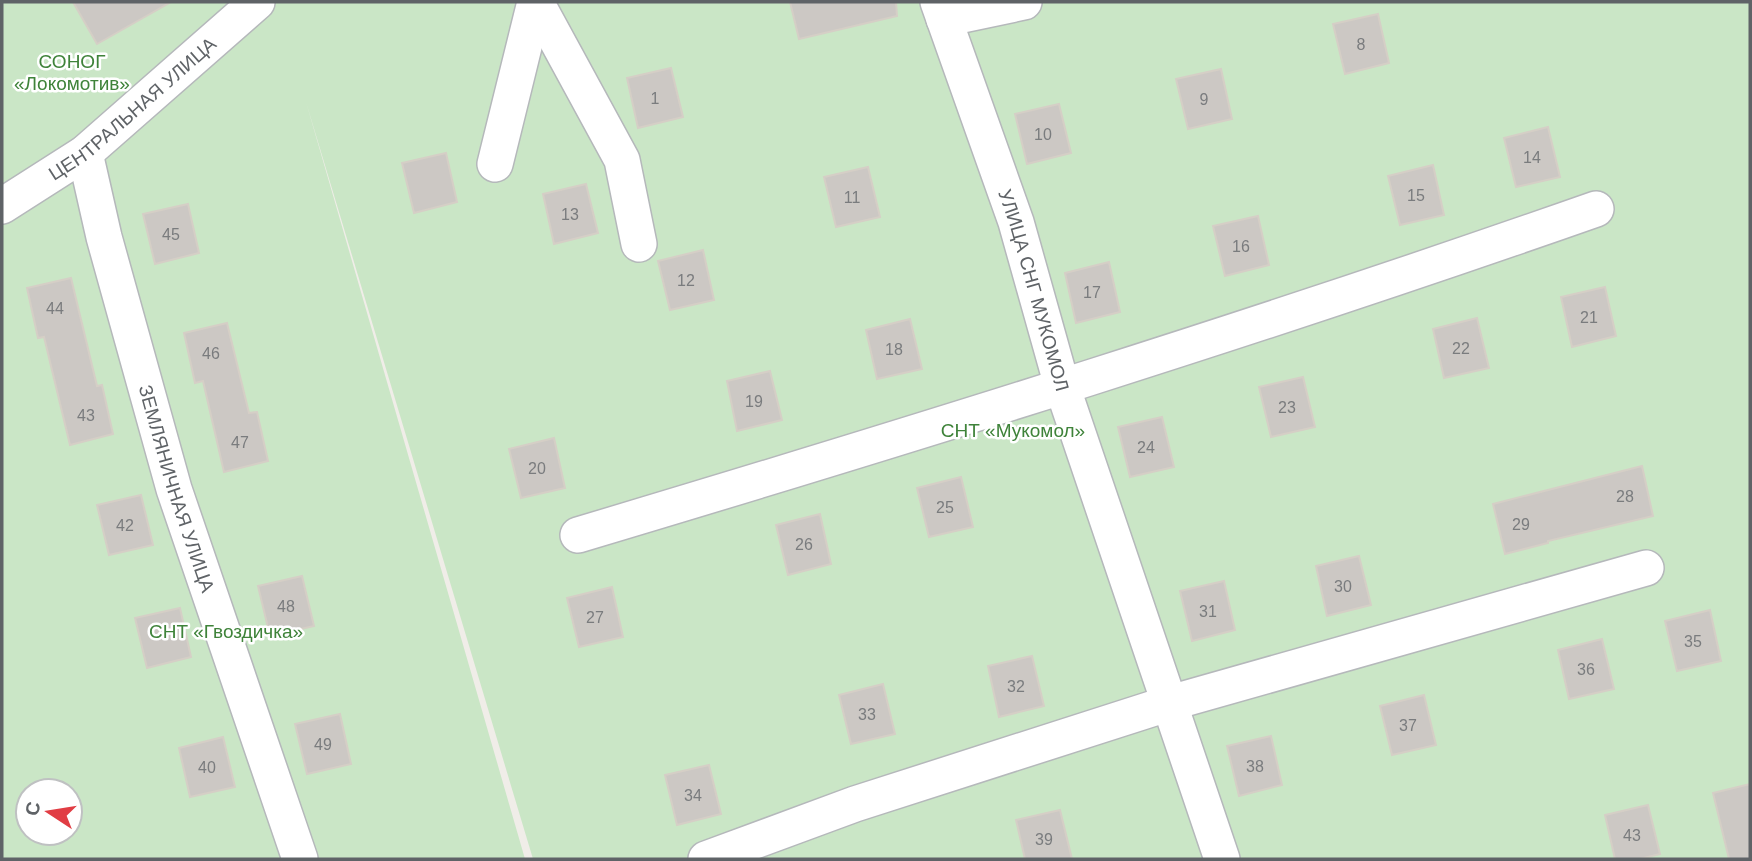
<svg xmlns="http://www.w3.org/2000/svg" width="1752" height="861" font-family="Helvetica,sans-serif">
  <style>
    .green { fill: #cae6c6; fill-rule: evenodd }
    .building { fill: #ccc8c4; stroke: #d5cfc6; stroke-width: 2 }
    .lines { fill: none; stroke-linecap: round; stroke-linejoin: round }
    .street-casing { stroke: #b5b8bb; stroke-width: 38 }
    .street { stroke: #fff; stroke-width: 35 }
    .labels { text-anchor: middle; stroke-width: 5; stroke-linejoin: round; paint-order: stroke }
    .number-label { font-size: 16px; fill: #7a7c7e }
    .park-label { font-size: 19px; fill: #3f833a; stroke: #fff }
    .street-label { font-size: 19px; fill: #5f6367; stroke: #fff }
  </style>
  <rect width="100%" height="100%" fill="#f0ede8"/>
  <path class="green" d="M 2,2 L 1750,2 L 1750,859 L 533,859 L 306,102 L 525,859 L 2,859 ZM 28,791 L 70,791 L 70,833 L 28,833 Z"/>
  <g class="building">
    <path d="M 73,2 L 171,2 L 97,44 Z"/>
    <path d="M 790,2 L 896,2 L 897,16 L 799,39 Z"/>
    <path d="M 1378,14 L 1389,63 L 1345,74 L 1333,24 Z"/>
    <path d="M 671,68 L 683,117 L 638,128 L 627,78 Z"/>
    <path d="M 1221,69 L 1232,119 L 1188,129 L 1176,79 Z"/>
    <path d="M 1059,104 L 1071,153 L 1027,164 L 1015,114 Z"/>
    <path d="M 1548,127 L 1560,177 L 1516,187 L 1504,138 Z"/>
    <path d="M 446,153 L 457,202 L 414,213 L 402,163 Z"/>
    <path d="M 1433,165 L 1444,215 L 1400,225 L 1388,176 Z"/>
    <path d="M 868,167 L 880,217 L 836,227 L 824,177 Z"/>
    <path d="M 586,184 L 598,233 L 554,244 L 543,194 Z"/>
    <path d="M 188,204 L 199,253 L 155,264 L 143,214 Z"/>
    <path d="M 1258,216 L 1269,265 L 1225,276 L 1213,226 Z"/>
    <path d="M 703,250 L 714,300 L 670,310 L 658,261 Z"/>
    <path d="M 1109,262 L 1120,312 L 1076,323 L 1065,273 Z"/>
    <path d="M 71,278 L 97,386 L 102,385 L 113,434 L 70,445 L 44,337 L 38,338 L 27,288 Z"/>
    <path d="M 1605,287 L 1616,336 L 1572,347 L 1561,297 Z"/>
    <path d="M 1477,318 L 1489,368 L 1444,378 L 1433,329 Z"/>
    <path d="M 910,319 L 922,369 L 877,379 L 866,330 Z"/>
    <path d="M 227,323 L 249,413 L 257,412 L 268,461 L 224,472 L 203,381 L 195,383 L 184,333 Z"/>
    <path d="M 770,371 L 782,420 L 737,431 L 727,381 Z"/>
    <path d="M 1303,377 L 1315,427 L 1271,437 L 1259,387 Z"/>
    <path d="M 1162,417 L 1174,467 L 1130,477 L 1118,427 Z"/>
    <path d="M 554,438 L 565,488 L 521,498 L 509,449 Z"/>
    <path d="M 1642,466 L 1653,516 L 1548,541 L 1548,543 L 1505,554 L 1493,504 Z"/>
    <path d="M 961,477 L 973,527 L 929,537 L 917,488 Z"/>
    <path d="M 141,495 L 153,545 L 109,555 L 97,505 Z"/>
    <path d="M 820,514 L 831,564 L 788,575 L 776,525 Z"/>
    <path d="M 1359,556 L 1371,605 L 1327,616 L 1316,566 Z"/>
    <path d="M 302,576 L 314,626 L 270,636 L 258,586 Z"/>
    <path d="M 1224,581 L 1235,630 L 1192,641 L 1180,591 Z"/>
    <path d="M 612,587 L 623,637 L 579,647 L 567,598 Z"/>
    <path d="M 180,608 L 191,657 L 147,668 L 135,618 Z"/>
    <path d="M 1710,610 L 1721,661 L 1677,671 L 1665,621 Z"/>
    <path d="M 1602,639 L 1614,689 L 1569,699 L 1558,650 Z"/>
    <path d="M 1032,656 L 1044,706 L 999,717 L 988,666 Z"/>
    <path d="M 883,684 L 895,734 L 851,744 L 839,695 Z"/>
    <path d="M 1424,695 L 1436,745 L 1392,755 L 1380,706 Z"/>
    <path d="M 340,714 L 351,764 L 307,774 L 295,724 Z"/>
    <path d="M 1271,736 L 1282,785 L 1239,796 L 1227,746 Z"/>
    <path d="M 223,737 L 235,787 L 190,797 L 179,748 Z"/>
    <path d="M 709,765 L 721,814 L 677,825 L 665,775 Z"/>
    <path d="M 1750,784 L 1750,859 L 1729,859 L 1713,793 Z"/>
    <path d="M 1648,805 L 1660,854 L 1640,859 L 1615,859 L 1605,815 Z"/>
    <path d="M 1060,810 L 1072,859 L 1025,859 L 1016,820 Z"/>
  </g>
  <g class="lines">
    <defs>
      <g id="street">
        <path d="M 536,2 L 622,160 L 639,244"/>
        <path id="s1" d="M 938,2 L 1016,222 L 1062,386 L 1222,859"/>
        <path d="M 944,19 L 1024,2"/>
        <path id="s2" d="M 85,153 L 104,237 L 174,489 L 300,859"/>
        <path d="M 495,164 L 535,2"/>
        <path id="s3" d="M 2,206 L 85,153 L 257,2"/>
        <path d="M 578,535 C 919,433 1260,327 1596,209"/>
        <path d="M 706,859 L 855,804 L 1170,703 L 1646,568"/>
      </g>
    </defs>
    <use href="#street" class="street-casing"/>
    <use href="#street" class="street"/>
  </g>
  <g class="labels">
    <g class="number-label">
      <text x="1361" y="50">8</text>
      <text x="655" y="104">1</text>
      <text x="1204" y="105">9</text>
      <text x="1043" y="140">10</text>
      <text x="1532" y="163">14</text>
      <text x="1416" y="201">15</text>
      <text x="852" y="203">11</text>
      <text x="570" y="220">13</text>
      <text x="171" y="240">45</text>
      <text x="1241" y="252">16</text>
      <text x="686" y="286">12</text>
      <text x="1092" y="298">17</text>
      <text x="55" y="314">44</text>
      <text x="1589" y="323">21</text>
      <text x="1461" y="354">22</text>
      <text x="894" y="355">18</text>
      <text x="211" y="359">46</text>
      <text x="754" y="407">19</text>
      <text x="1287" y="413">23</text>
      <text x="86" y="421">43</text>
      <text x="240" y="448">47</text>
      <text x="1146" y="453">24</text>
      <text x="537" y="474">20</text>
      <text x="1625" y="502">28</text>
      <text x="945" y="513">25</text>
      <text x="1521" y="530">29</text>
      <text x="125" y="531">42</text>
      <text x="804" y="550">26</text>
      <text x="1343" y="592">30</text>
      <text x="286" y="612">48</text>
      <text x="1208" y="617">31</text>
      <text x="595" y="623">27</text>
      <text x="1693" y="647">35</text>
      <text x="1586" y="675">36</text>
      <text x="1016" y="692">32</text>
      <text x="867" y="720">33</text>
      <text x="1408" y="731">37</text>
      <text x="323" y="750">49</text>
      <text x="1255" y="772">38</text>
      <text x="207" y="773">40</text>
      <text x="693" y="801">34</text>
      <text x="1632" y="841">43</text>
      <text x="1044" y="845">39</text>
    </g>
    <g class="park-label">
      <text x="72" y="68">СОНОГ<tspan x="72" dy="22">«Локомотив»</tspan></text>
      <text x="1013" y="437">СНТ «Мукомол»</text>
      <text x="226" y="638">СНТ «Гвоздичка»</text>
    </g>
    <g class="street-label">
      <text dy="7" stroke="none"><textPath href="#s3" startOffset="163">ЦЕНТРАЛЬНАЯ УЛИЦА</textPath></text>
      <text dy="7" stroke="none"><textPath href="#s1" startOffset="304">УЛИЦА СНГ МУКОМОЛ</textPath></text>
      <text dy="7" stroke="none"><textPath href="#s2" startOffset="348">ЗЕМЛЯНИЧНАЯ УЛИЦА</textPath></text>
    </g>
  </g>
  <rect width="1752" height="861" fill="none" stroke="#5f6367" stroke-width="7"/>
  <g transform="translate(49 812) rotate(282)"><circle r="33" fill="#ffffff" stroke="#bfc1c2" stroke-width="2"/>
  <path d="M0-5L12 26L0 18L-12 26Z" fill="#e13d44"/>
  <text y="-10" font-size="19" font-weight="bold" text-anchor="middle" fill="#5f6367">С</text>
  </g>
</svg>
